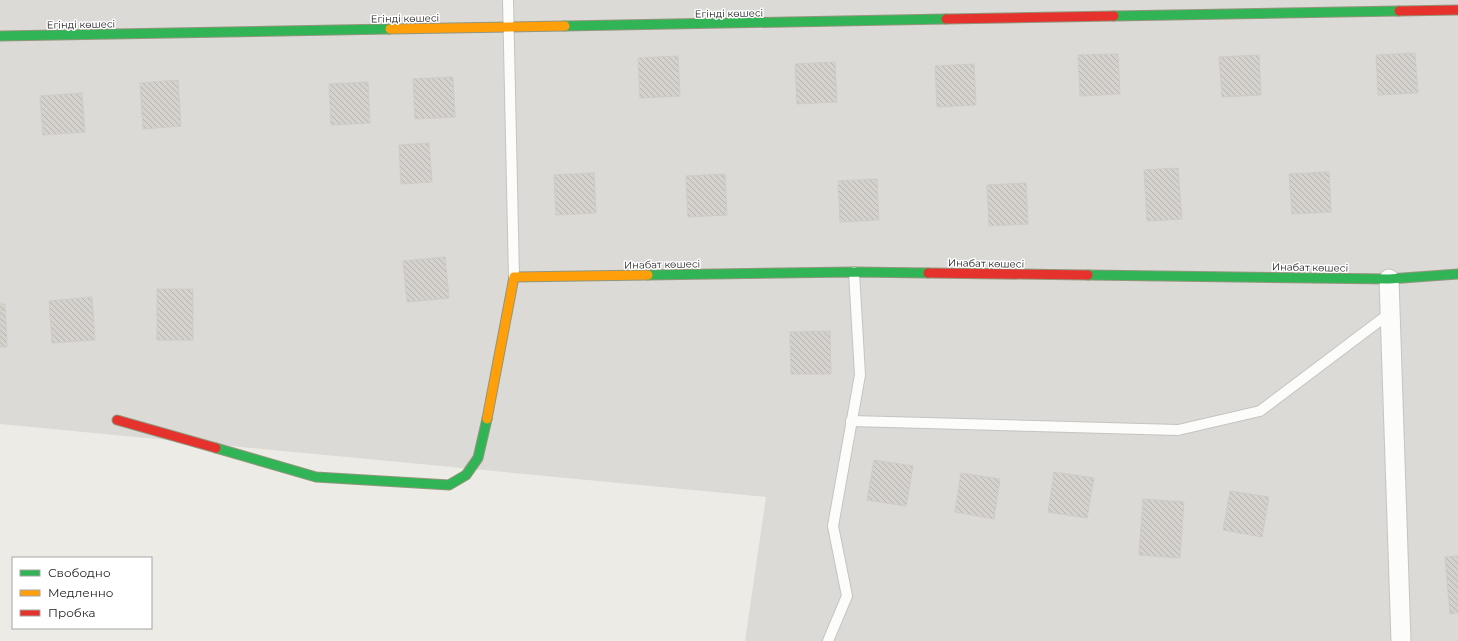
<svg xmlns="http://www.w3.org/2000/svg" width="1458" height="641" font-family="Montserrat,sans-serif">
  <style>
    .residential { fill: #dbdad7 }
    .building { fill: url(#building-back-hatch); stroke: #cfccc6 }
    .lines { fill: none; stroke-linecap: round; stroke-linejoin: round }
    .lane-casing { stroke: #c4c4c1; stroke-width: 12 }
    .street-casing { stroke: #c4c4c1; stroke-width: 21 }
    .fast-casing { stroke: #92967c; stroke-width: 11 }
    .slow-casing { stroke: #92967c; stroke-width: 11 }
    .jam-casing { stroke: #92967c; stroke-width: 11 }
    .lane { stroke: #fcfcfb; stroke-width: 10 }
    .street { stroke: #fcfcfb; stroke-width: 19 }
    .fast { stroke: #30b455; stroke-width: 9 }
    .slow { stroke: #ff9f0a; stroke-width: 9 }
    .jam { stroke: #e5322d; stroke-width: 9 }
    .labels { text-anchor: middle; stroke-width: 3; stroke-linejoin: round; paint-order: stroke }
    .street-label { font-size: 10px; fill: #1d1d1d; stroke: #fff }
  </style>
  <defs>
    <pattern id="building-back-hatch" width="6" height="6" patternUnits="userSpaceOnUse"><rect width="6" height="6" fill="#d5d2cd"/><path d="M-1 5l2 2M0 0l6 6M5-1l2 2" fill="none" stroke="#b6b4b0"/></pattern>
  </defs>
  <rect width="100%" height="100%" fill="#ecebe5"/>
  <path class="residential" d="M 0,0 L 1458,0 L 1458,641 L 745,641 L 766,497 L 0,424 Z"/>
  <g class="building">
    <path d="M 1415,53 L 1418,93 L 1378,95 L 1376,55 Z"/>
    <path d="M 1118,54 L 1120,94 L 1080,96 L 1078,55 Z"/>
    <path d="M 1259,55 L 1261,95 L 1222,97 L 1219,57 Z"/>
    <path d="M 678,56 L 680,96 L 640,98 L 638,58 Z"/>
    <path d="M 835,62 L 837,102 L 797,104 L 795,64 Z"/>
    <path d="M 974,64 L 976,105 L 937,107 L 935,66 Z"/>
    <path d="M 453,77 L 455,117 L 415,119 L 413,79 Z"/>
    <path d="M 178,80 L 181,126 L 143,129 L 140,83 Z"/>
    <path d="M 368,82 L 370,123 L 331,125 L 329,84 Z"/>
    <path d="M 82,93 L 85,132 L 43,135 L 40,96 Z"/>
    <path d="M 429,143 L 432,182 L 401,184 L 399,145 Z"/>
    <path d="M 1178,168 L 1182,219 L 1147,221 L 1144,170 Z"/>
    <path d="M 1329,172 L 1331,212 L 1292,214 L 1289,174 Z"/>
    <path d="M 594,173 L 596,213 L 556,215 L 554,175 Z"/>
    <path d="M 725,174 L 727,215 L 688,217 L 686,176 Z"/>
    <path d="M 877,179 L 879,220 L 840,222 L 838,181 Z"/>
    <path d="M 1026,183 L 1028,224 L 989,226 L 987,185 Z"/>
    <path d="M 445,257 L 449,298 L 407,302 L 403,261 Z"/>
    <rect x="157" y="289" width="36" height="51"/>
    <path d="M 92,297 L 95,340 L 52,343 L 49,301 Z"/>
    <path d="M 0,304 L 5,304 L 7,347 L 0,347 Z"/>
    <path d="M 830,331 L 831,374 L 791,374 L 790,332 Z"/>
    <path d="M 874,460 L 913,466 L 906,506 L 867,500 Z"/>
    <path d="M 1054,472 L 1094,478 L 1087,518 L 1048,512 Z"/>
    <path d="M 961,473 L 1000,479 L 994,519 L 955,512 Z"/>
    <path d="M 1230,491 L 1269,497 L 1262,537 L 1223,530 Z"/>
    <path d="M 1143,499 L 1184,502 L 1180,558 L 1139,555 Z"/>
    <path d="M 1458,556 L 1458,613 L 1450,614 L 1445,557 Z"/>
  </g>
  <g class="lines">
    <defs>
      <g id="lane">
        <path d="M 508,0 L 514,277"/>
        <path d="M 851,421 L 1178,430 L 1260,411 L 1390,313"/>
        <path d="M 828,641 L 847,596 L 833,526 L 860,375 L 854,272"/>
      </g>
      <path id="street" d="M 1389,279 L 1401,641"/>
      <g id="fast">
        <path d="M 1114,16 L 1399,11"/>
        <path d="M 565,26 L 946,19"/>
        <path d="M 0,36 L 390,29"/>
        <path d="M 648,275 L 854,272 L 928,273"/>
        <path d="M 1088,275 L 1389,279 L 1458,274"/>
        <path d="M 216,448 L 316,477 L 449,485 L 466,475 L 478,458 L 487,419"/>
      </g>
      <g id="slow">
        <path d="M 390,29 L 565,26"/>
        <path d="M 487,419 L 514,277 L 648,275"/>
      </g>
      <g id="jam">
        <path d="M 1399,11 L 1458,10"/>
        <path d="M 946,19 L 1114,16"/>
        <path d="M 928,273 L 1088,275"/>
        <path d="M 117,420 L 216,448"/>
      </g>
    </defs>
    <use href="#lane" class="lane-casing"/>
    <use href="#street" class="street-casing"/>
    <use href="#fast" class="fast-casing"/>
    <use href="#slow" class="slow-casing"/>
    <use href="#jam" class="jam-casing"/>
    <use href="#lane" class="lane"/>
    <use href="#street" class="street"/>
    <use href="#fast" class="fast"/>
    <use href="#slow" class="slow"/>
    <use href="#jam" class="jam"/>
  </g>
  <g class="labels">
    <g class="street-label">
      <text transform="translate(729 13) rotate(-1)" y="4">Егінді көшесі</text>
      <text transform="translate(405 18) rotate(-1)" y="4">Егінді көшесі</text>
      <text transform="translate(81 24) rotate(-1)" y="4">Егінді көшесі</text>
      <text transform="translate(986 263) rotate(1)" y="4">Инабат көшесі</text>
      <text transform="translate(662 264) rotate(-1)" y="4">Инабат көшесі</text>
      <text transform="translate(1310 267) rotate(1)" y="4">Инабат көшесі</text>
    </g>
  </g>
  <rect x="12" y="557" width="140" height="72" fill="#ffffff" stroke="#a5a5a5"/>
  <rect x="20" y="570" width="20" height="6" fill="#30b455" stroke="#a5a5a5"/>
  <text x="48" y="577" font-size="12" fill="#1d1d1d">Свободно</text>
  <rect x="20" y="590" width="20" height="6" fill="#ff9f0a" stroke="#a5a5a5"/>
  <text x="48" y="597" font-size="12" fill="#1d1d1d">Медленно</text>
  <rect x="20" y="610" width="20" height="6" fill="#e5322d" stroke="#a5a5a5"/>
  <text x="48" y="617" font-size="12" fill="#1d1d1d">Пробка</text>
</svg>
